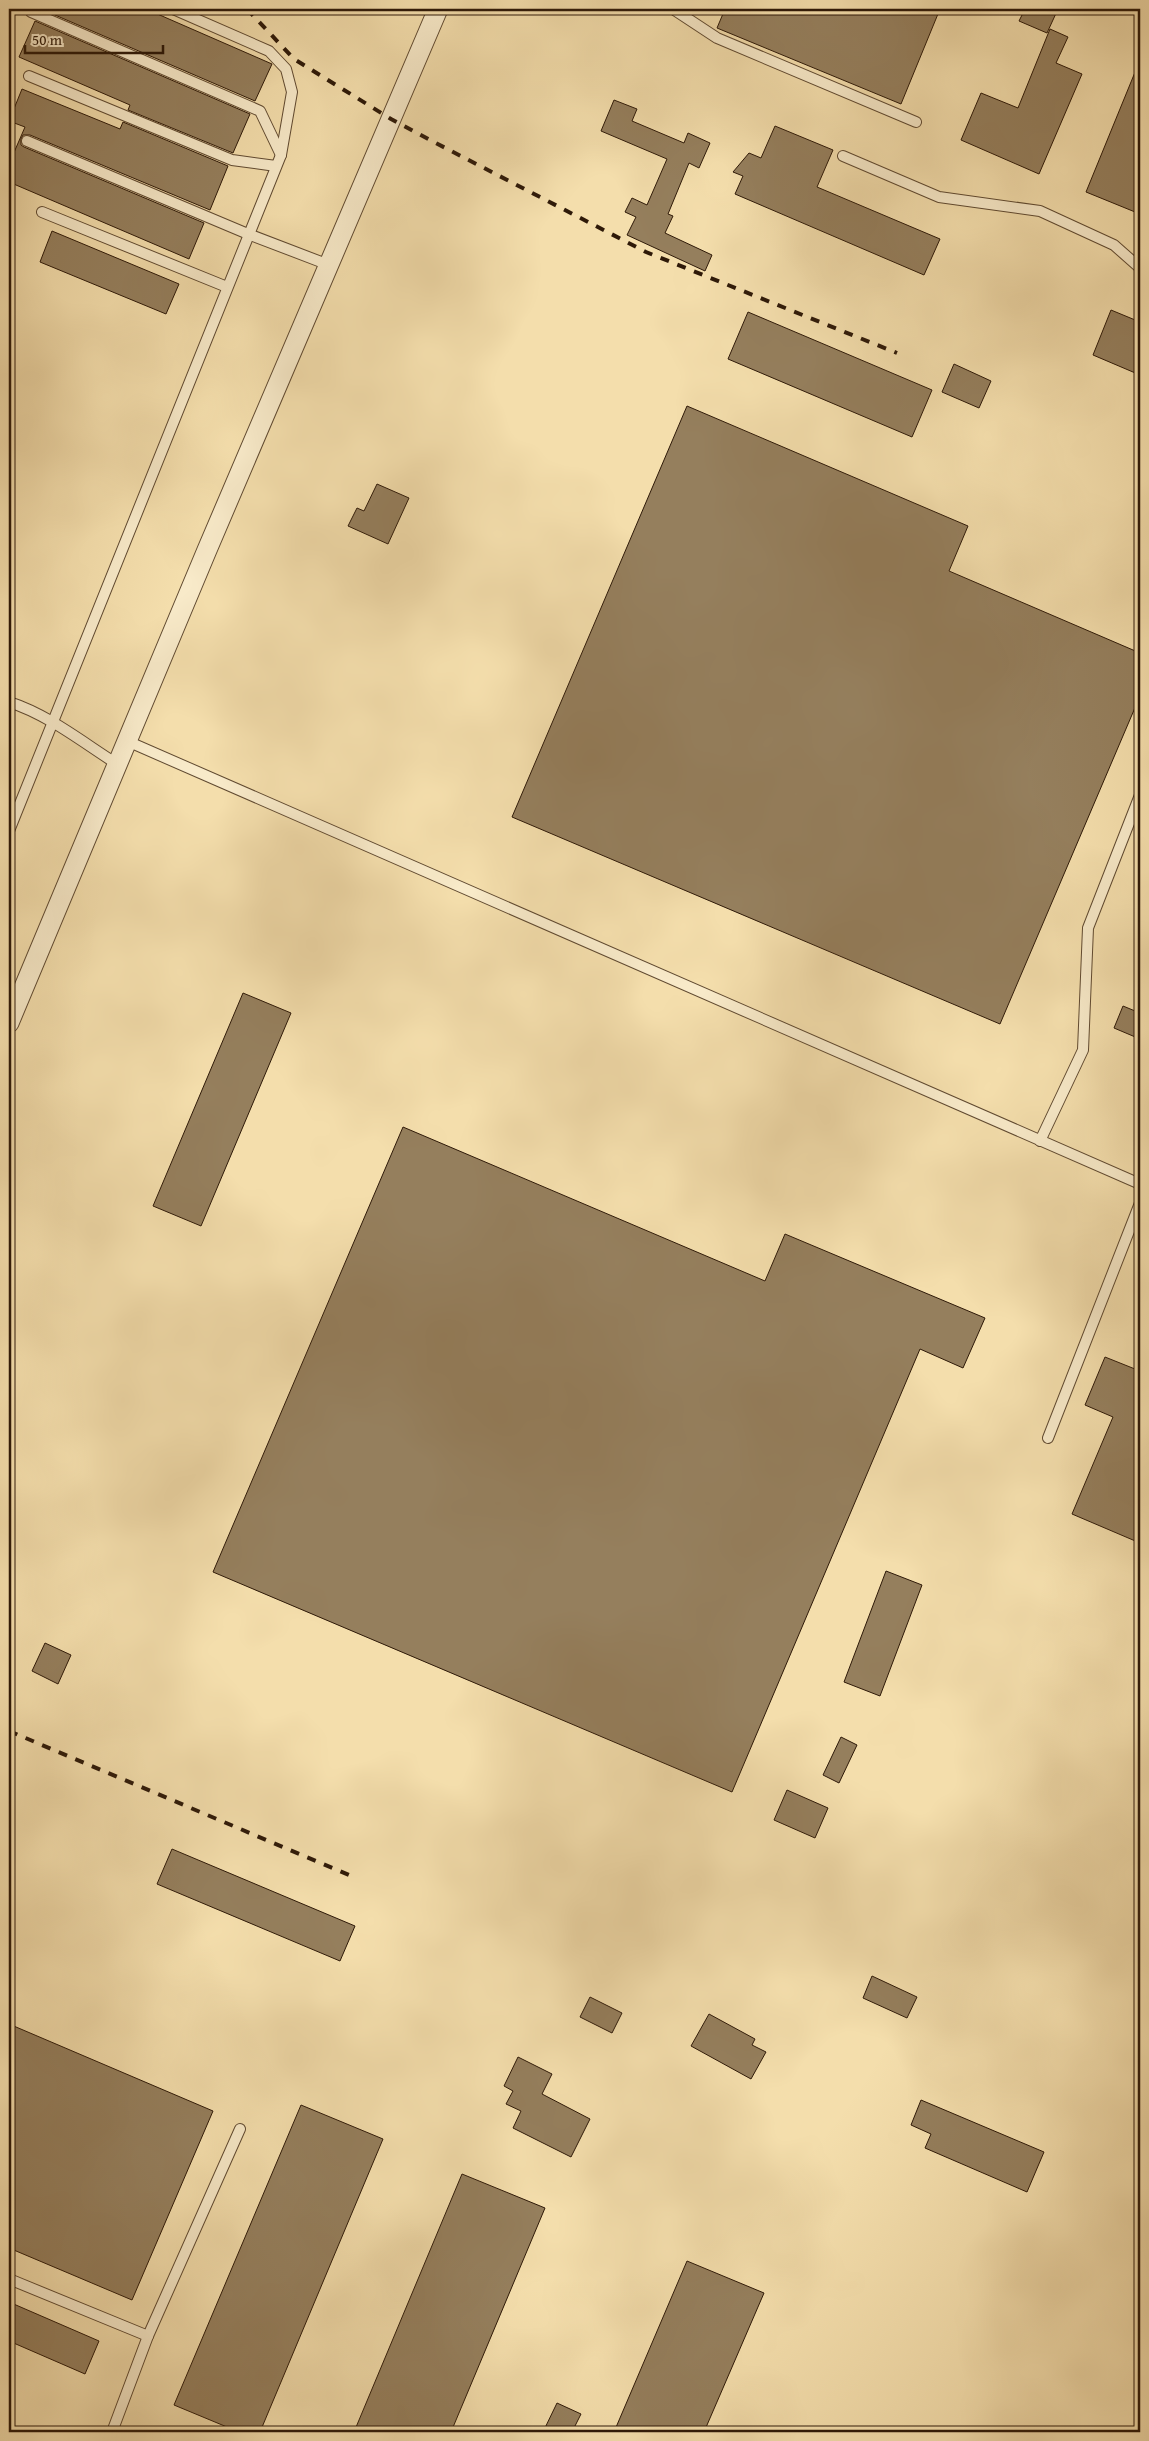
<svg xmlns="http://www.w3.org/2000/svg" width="1149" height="2441" font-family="'Gentium Book Plus',serif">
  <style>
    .building { fill: #957f5d; stroke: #2e1908 }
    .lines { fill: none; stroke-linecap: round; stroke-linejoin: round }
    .lane-casing { stroke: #604a31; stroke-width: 12 }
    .street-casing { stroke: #604a31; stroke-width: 21 }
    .lane { stroke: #f8eac9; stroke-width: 10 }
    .street { stroke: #f8eac9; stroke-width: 19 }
    .rail { stroke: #2e1908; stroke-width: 4; stroke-dasharray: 9 9; stroke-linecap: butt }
  </style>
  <rect width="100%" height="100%" fill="#f4deac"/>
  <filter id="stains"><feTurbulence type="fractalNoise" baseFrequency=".004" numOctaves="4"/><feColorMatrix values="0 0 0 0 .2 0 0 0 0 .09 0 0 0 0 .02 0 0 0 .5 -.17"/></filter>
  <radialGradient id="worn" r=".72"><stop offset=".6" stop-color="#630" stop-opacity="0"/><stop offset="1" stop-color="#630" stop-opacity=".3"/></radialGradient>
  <g class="building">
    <path d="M 41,9 L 146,9 L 272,64 L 255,101 Z"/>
    <path d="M 725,9 L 940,9 L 901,104 L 717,28 Z"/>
    <path d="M 1025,9 L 1058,9 L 1047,33 L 1019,21 Z"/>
    <path d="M 35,21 L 250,114 L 233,153 L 128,110 L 130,105 L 19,57 Z"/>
    <path d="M 1050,29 L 1068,37 L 1056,63 L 1082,74 L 1039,174 L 961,140 L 981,93 L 1018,108 Z"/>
    <path d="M 1140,60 L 1140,214 L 1086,192 Z"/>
    <path d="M 22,89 L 120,129 L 123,122 L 228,166 L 210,210 L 30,135 L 23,135 L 21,139 L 21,145 L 24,147 L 204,223 L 189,259 L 9,182 L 9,164 L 25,127 L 9,121 Z"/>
    <path d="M 614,100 L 637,109 L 632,121 L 684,143 L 688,133 L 710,143 L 699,168 L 689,163 L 668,214 L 673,216 L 665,233 L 712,255 L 705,271 L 627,235 L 636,217 L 625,212 L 632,198 L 647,205 L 667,159 L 601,131 Z"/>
    <path d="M 775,126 L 833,150 L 817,187 L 940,239 L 924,275 L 735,194 L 743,176 L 733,172 L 749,153 L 761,158 Z"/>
    <path d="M 52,231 L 179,284 L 166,314 L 40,262 Z"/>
    <path d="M 1111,310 L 1140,322 L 1140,375 L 1093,355 Z"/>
    <path d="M 748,312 L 932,390 L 912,437 L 728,359 Z"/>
    <path d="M 954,364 L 991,381 L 979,408 L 942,392 Z"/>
    <path d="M 687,406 L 968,526 L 949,571 L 1140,653 L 1140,696 L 1000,1024 L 512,817 Z"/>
    <path d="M 377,484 L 409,498 L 388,544 L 348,526 L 357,508 L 364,511 Z"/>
    <path d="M 243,993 L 291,1013 L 201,1226 L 153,1206 Z"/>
    <path d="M 1123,1006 L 1140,1013 L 1140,1039 L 1114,1028 Z"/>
    <path d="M 403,1127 L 765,1281 L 785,1234 L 985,1318 L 963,1368 L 920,1349 L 732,1792 L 213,1572 Z"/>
    <path d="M 1105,1357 L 1140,1371 L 1140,1543 L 1072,1514 L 1113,1417 L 1085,1405 Z"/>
    <path d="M 886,1571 L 922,1585 L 880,1696 L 844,1682 Z"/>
    <path d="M 45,1643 L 71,1655 L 58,1684 L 32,1671 Z"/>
    <path d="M 841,1737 L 857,1745 L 839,1783 L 823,1775 Z"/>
    <path d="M 787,1790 L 828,1808 L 815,1838 L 774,1820 Z"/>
    <path d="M 172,1849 L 355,1926 L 340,1961 L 157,1884 Z"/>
    <path d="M 872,1976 L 917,1997 L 907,2018 L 863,1998 Z"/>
    <path d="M 590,1997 L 622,2013 L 612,2033 L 580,2017 Z"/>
    <path d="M 709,2014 L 755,2039 L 752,2045 L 766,2052 L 751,2079 L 691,2046 Z"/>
    <path d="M 9,2024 L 213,2111 L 132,2300 L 9,2248 Z"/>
    <path d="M 518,2057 L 552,2074 L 542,2094 L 590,2119 L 571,2157 L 513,2128 L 521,2111 L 506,2104 L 513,2091 L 504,2086 Z"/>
    <path d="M 921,2100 L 1044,2152 L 1027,2192 L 925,2148 L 931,2134 L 911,2125 Z"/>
    <path d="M 301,2105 L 383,2139 L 260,2432 L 239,2432 L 174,2405 Z"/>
    <path d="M 462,2174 L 545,2208 L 451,2432 L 354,2432 Z"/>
    <path d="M 687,2261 L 764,2293 L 704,2432 L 614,2432 Z"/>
    <path d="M 9,2302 L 99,2341 L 85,2374 L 9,2341 Z"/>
    <path d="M 557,2403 L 581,2414 L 572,2432 L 543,2432 Z"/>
  </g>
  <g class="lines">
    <defs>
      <g id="lane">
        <path d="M 673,9 L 717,38 L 916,122"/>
        <path d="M 31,12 L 260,111 L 281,155"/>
        <path d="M 29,76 L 232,160 L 276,166"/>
        <path d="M 27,141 L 248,234 L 329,265"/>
        <path d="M 843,156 L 939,197 L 1040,211 L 1114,245 L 1140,268"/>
        <path d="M 42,212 L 227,287"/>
        <path d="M 9,702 C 49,715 82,742 117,764"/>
        <path d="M 127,741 L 1140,1184"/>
        <path d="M 9,831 L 281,155 L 292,92 L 286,69 L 269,51 L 173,9"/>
        <path d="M 1040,1141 L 1083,1050 L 1088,928 L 1140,795"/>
        <path d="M 1048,1438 L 1140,1203"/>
        <path d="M 9,2279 L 148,2336"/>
        <path d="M 112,2432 L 148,2336 L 240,2129"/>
      </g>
      <path id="street" d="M 9,1023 L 207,550 L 438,9"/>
    </defs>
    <use href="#lane" class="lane-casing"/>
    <use href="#street" class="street-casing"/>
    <use href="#lane" class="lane"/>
    <use href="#street" class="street"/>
    <g class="rail">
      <path d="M 247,9 L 294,59 L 391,119 L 430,140 L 646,252 L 897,353"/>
      <path d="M 9,1731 L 349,1875"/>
    </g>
  </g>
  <rect width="1149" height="2441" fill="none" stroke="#f4deac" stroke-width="30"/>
  <rect x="10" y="10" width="1129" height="2421" fill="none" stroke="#2e1908" stroke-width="2.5"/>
  <rect x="15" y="15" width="1119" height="2411" fill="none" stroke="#2e1908"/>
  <path d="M25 45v8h138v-8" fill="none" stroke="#2e1908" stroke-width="2.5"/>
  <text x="32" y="45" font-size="15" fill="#2e1908" stroke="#f8eac9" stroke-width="4" paint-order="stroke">50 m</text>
  <rect width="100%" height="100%" filter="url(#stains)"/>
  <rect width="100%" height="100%" fill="url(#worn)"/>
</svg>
